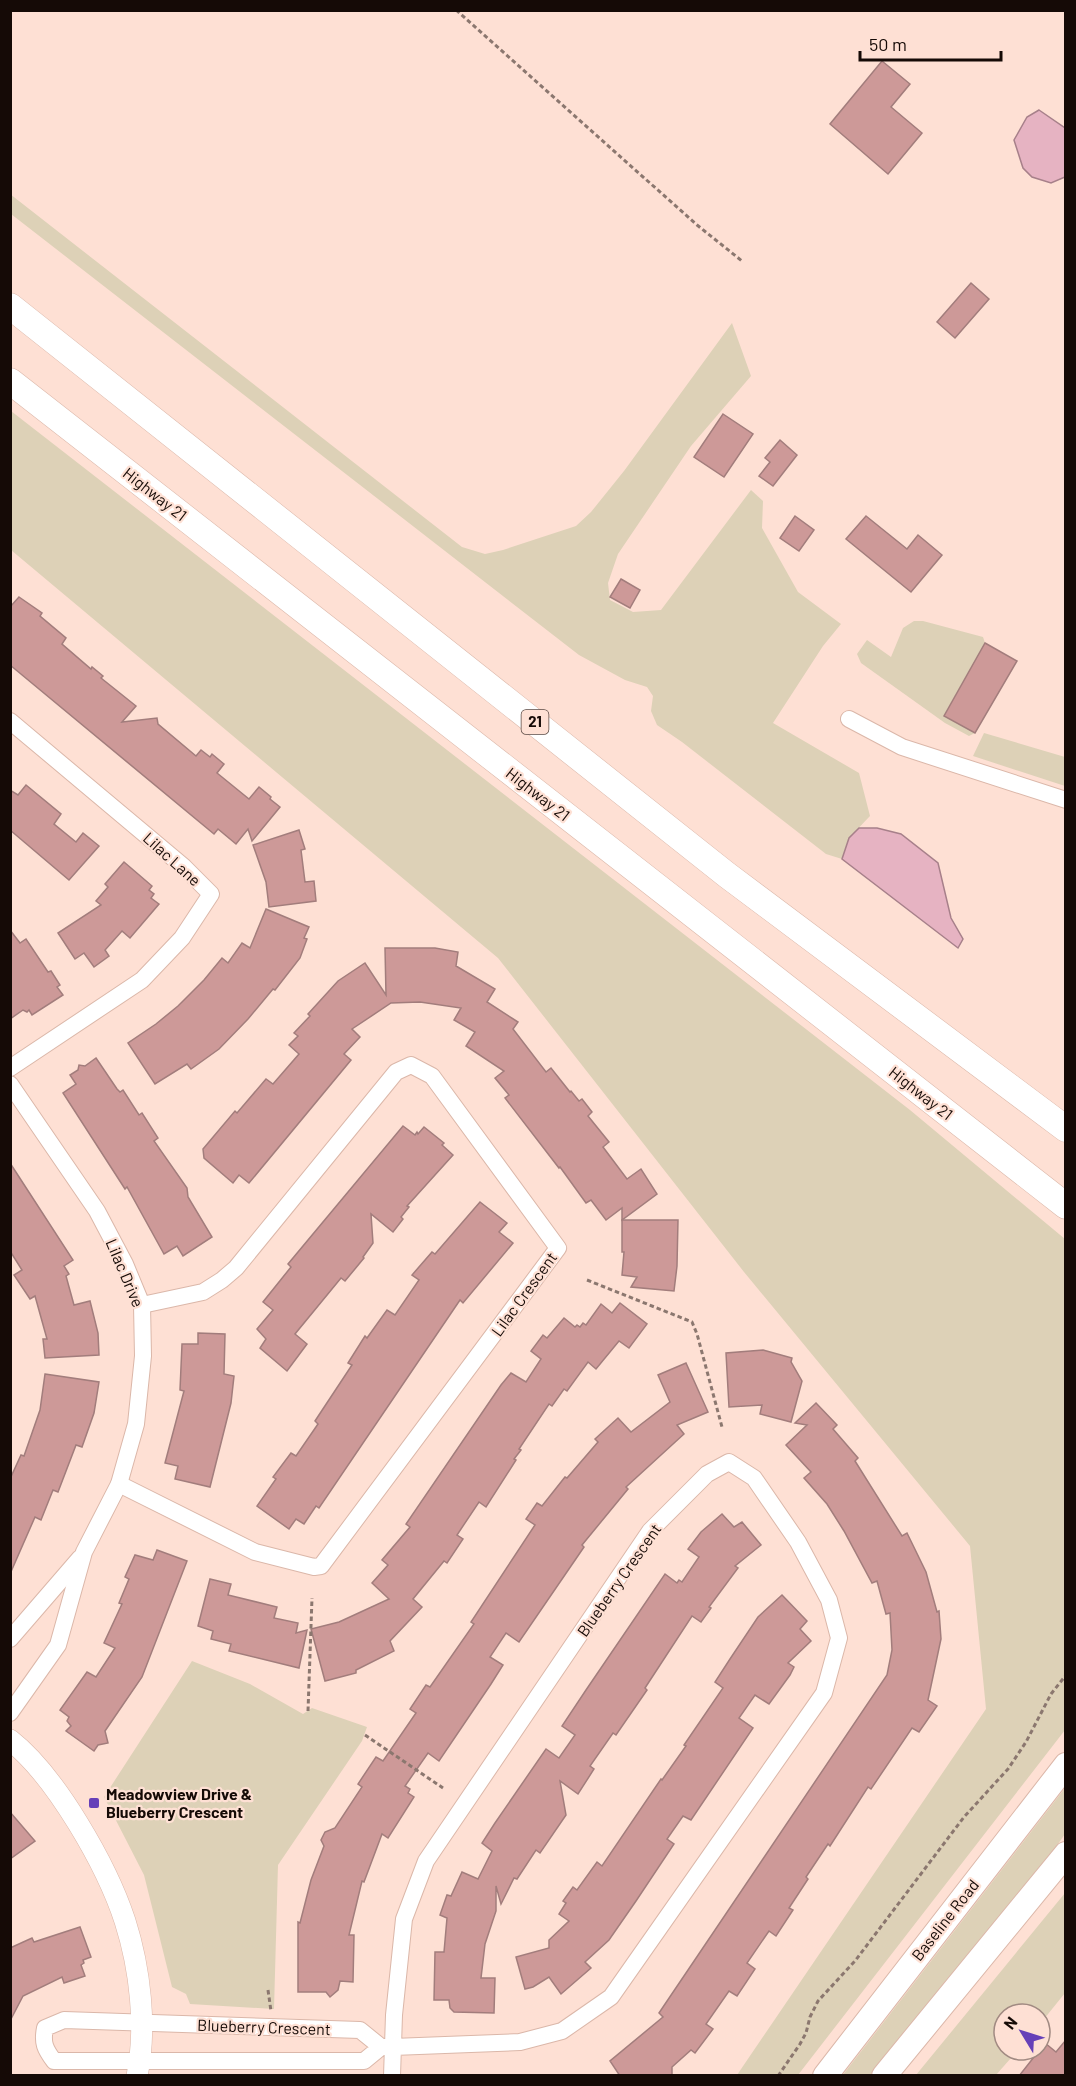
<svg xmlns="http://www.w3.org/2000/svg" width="1076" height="2086" font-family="Barlow,sans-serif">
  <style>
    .green { fill: #ddd1b7 }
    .water { fill: #e6b3c2; stroke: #a7808a; stroke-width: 1.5 }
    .building { fill: #cd9998; stroke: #a27d7c; stroke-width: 1.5 }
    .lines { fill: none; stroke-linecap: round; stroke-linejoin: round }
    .minor-casing { stroke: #dbb7a9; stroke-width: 18 }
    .tertiary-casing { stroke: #dbb7a9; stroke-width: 22 }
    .secondary-casing { stroke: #dbb7a9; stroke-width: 26 }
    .primary-casing { stroke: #dbb7a9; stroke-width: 27 }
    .path { stroke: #8b776f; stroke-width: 3; stroke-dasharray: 4.5 3; stroke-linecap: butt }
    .minor { stroke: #fff; stroke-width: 16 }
    .tertiary { stroke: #fff; stroke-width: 21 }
    .secondary { stroke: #fff; stroke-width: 24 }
    .primary { stroke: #fff; stroke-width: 26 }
    .poi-dot { fill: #6640b8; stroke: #fee0d4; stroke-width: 2 }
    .labels { text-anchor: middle; stroke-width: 4.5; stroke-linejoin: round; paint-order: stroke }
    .shield { fill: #fee0d4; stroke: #5b4a44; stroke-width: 1.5 }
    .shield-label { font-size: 15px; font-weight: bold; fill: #150a06 }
    .street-label { font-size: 16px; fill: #150a06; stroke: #fee0d4 }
    .poi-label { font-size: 16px; font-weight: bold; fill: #150a06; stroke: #fee0d4; text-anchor: start }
  </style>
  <rect width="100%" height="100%" fill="#fee0d4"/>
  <g class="green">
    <path d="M 10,194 L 462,547 L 485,554 L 503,550 L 576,526 L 591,512 L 624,471 L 732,323 L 751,376 L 691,446 L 618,554 L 608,583 L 610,600 L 633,612 L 661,610 L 751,490 L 763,501 L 762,528 L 798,592 L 841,624 L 823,646 L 773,723 L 859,773 L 870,816 L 849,838 L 842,859 L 826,854 L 682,742 L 657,725 L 651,711 L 653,696 L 647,687 L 625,680 L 579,655 L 11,214 Z"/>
    <path d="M 11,411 L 910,1110 L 1065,1239 L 1065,1730 L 798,2075 L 737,2075 L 986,1709 L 970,1546 L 744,1272 L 498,958 L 11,550 Z"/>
    <path d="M 914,621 L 923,621 L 983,637 L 985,643 L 944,715 L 975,733 L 969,736 L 945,723 L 861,663 L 857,654 L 867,640 L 891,657 L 903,628 Z"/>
    <path d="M 984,733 L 1065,757 L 1065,786 L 973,756 Z"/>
    <path d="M 192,1661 L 250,1684 L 303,1714 L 312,1708 L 367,1727 L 362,1741 L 278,1865 L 274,2009 L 190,2004 L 186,1994 L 172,1987 L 144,1875 L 104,1797 Z"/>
    <path d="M 1065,1788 L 1065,1834 L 1046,1861 L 870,2075 L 842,2076 Z"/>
    <path d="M 1065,1893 L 1065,1993 L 1040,2024 L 1040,2014 L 1004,2014 L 1004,2050 L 1018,2050 L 996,2075 L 916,2075 Z"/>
  </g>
  <g class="water">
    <path d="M 1039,110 L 1065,128 L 1065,177 L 1051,183 L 1032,177 L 1023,168 L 1014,140 L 1027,117 Z"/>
    <path d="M 859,828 L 877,828 L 901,834 L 938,863 L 951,918 L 963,939 L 958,948 L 842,859 L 849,838 Z"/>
  </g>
  <g class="building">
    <path d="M 882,61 L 910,84 L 891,107 L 922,133 L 888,174 L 830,124 Z"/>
    <path d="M 971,283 L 989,299 L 955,338 L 937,322 Z"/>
    <path d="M 723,414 L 753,434 L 724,477 L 694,457 Z"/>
    <path d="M 780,440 L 797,455 L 773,486 L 759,476 L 770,462 L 765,458 Z"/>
    <path d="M 795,516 L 814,530 L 799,551 L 780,538 Z"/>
    <path d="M 866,516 L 907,549 L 918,535 L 942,555 L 911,592 L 846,539 Z"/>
    <path d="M 621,579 L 640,590 L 630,608 L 610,597 Z"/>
    <path d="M 19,597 L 42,613 L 40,616 L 66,638 L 62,644 L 91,669 L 92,667 L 103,676 L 101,678 L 136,706 L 122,722 L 157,718 L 158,724 L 196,756 L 201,750 L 210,757 L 212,754 L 224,764 L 217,773 L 249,799 L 259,787 L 271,797 L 270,799 L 280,807 L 252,841 L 248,829 L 236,844 L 218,829 L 214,834 L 10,665 L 10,607 Z"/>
    <path d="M 985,643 L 1017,661 L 975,733 L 944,716 Z"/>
    <path d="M 26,785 L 61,814 L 54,824 L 76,842 L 83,833 L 99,846 L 69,880 L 10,830 L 10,790 L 18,795 Z"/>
    <path d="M 299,830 L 305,849 L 301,850 L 305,882 L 314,881 L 316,901 L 269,907 L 266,882 L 253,845 Z"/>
    <path d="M 124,862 L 152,886 L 149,890 L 154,894 L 151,898 L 159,904 L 130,938 L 122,931 L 105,950 L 109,956 L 94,967 L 84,953 L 75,959 L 58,933 L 101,905 L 96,901 L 108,887 L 105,884 Z"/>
    <path d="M 266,909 L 309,927 L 304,938 L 307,939 L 300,958 L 275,990 L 273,989 L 248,1019 L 219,1049 L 191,1069 L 187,1064 L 155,1084 L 128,1043 L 156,1024 L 178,1006 L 204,980 L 222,958 L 228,963 L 242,943 L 250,948 Z"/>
    <path d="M 10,930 L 20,943 L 26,939 L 48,972 L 51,971 L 60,985 L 57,987 L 63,995 L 32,1015 L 29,1010 L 27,1012 L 23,1010 L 10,1019 Z"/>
    <path d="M 385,948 L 435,948 L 458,952 L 456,966 L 495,989 L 487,1002 L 518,1022 L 513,1029 L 546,1072 L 551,1068 L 570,1092 L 571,1091 L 579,1101 L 582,1099 L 592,1112 L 588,1116 L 609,1142 L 603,1147 L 627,1179 L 641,1169 L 657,1194 L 622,1220 L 622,1208 L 606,1220 L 591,1200 L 586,1203 L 560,1167 L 559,1168 L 505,1098 L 509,1095 L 495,1078 L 504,1071 L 466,1046 L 475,1032 L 454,1020 L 461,1008 L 420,1002 L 391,1003 L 352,1029 L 360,1037 L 344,1054 L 351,1060 L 249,1183 L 239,1175 L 233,1183 L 204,1158 L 203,1149 L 235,1111 L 237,1113 L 266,1079 L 273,1084 L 299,1054 L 289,1045 L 298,1036 L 294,1033 L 310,1016 L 308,1014 L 338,981 L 365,963 L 386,995 Z"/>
    <path d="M 96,1058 L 117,1089 L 120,1092 L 123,1090 L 139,1115 L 142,1113 L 158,1138 L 154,1141 L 187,1188 L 188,1197 L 212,1237 L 183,1256 L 177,1246 L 164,1254 L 127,1187 L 125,1189 L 63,1093 L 76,1084 L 70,1075 L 78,1070 L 79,1065 L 85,1066 Z"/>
    <path d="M 403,1126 L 415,1135 L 417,1132 L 418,1134 L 424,1127 L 444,1143 L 442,1145 L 453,1155 L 407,1206 L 409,1207 L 401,1217 L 403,1219 L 393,1232 L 371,1214 L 373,1243 L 363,1257 L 364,1258 L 345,1281 L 341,1278 L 295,1334 L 307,1344 L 287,1371 L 260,1348 L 266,1339 L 257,1329 L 273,1310 L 263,1302 L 291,1267 L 288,1264 Z"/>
    <path d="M 10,1163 L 73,1260 L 64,1266 L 69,1274 L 66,1276 L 74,1305 L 90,1301 L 98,1333 L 99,1355 L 45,1358 L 43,1339 L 47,1339 L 35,1296 L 30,1299 L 14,1275 L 22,1270 L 10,1251 Z"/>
    <path d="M 480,1202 L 507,1223 L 499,1232 L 513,1243 L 463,1303 L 460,1300 L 319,1508 L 316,1506 L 304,1524 L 296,1519 L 289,1529 L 257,1506 L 276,1479 L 273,1477 L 291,1453 L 296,1456 L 318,1424 L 315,1421 L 352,1365 L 348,1363 L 365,1336 L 367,1338 L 387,1310 L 395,1315 L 419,1280 L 412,1275 L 432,1252 L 435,1254 Z"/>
    <path d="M 622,1220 L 678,1220 L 677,1266 L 674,1291 L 631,1287 L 637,1277 L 622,1275 L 624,1252 L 622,1252 Z"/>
    <path d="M 620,1303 L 647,1324 L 629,1348 L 619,1341 L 596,1369 L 588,1362 L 567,1391 L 564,1389 L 552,1406 L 549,1404 L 519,1449 L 521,1450 L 514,1459 L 516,1460 L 486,1507 L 479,1502 L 457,1535 L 463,1539 L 447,1563 L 444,1561 L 413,1599 L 422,1607 L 390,1641 L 394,1651 L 356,1670 L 356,1673 L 325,1681 L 311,1629 L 339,1622 L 389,1599 L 372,1583 L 388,1565 L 382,1560 L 410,1527 L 406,1524 L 501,1385 L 511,1373 L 526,1382 L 541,1359 L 531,1351 L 543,1335 L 547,1338 L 564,1318 L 575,1327 L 577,1325 L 580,1327 L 583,1323 L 586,1325 L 601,1304 L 612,1313 Z"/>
    <path d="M 198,1333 L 225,1334 L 224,1374 L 234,1376 L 231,1403 L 210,1487 L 175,1479 L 178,1466 L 165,1463 L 184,1391 L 180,1390 L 182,1344 L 198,1344 Z"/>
    <path d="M 763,1350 L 792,1358 L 791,1362 L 802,1381 L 791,1422 L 760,1414 L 762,1405 L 729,1407 L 726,1353 Z"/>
    <path d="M 686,1363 L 708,1412 L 677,1425 L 684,1434 L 626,1487 L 628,1489 L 582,1545 L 584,1547 L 519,1642 L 506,1633 L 490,1657 L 503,1665 L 491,1684 L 439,1761 L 428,1753 L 405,1786 L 410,1789 L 408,1793 L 414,1797 L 388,1838 L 382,1834 L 364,1882 L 362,1881 L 349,1935 L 354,1935 L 353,1982 L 340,1981 L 338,1990 L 330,1997 L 326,1992 L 298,1992 L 298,1922 L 300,1923 L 311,1880 L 324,1846 L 321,1840 L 325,1832 L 335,1828 L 362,1787 L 358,1784 L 376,1757 L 383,1761 L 416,1713 L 410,1709 L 426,1685 L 430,1687 L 474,1624 L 471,1622 L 535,1525 L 526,1519 L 537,1503 L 542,1506 L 565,1477 L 567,1478 L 598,1442 L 595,1439 L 618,1418 L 631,1432 L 670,1402 L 658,1375 Z"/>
    <path d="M 45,1374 L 99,1382 L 94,1413 L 82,1447 L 76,1445 L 58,1492 L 53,1490 L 41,1520 L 35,1517 L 10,1574 L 10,1479 L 21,1455 L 24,1456 L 40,1410 Z"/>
    <path d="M 816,1403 L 837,1425 L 833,1429 L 858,1458 L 855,1461 L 902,1536 L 907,1533 L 926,1572 L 937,1612 L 939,1611 L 941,1639 L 928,1700 L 937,1706 L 919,1732 L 912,1728 L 871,1789 L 868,1787 L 830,1846 L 828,1844 L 806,1877 L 808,1879 L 789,1908 L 793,1910 L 776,1936 L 769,1931 L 747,1963 L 755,1969 L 737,1996 L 729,1991 L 706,2024 L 713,2029 L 695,2053 L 691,2050 L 672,2067 L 672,2076 L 620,2076 L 610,2061 L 663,2017 L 659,2013 L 887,1675 L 892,1650 L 890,1613 L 886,1614 L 877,1581 L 872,1583 L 844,1531 L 827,1504 L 804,1478 L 811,1472 L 786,1445 L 807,1425 L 795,1423 Z"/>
    <path d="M 722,1514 L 734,1527 L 742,1522 L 761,1545 L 735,1566 L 738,1568 L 709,1607 L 711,1608 L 701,1622 L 692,1616 L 645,1688 L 647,1690 L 616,1735 L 613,1733 L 590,1766 L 594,1769 L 578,1794 L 560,1781 L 566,1815 L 540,1853 L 536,1850 L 517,1879 L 514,1878 L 501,1904 L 496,1886 L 496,1911 L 485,1944 L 481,1978 L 495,1978 L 494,2013 L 454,2012 L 450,2008 L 449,2000 L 434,2000 L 435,1952 L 444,1952 L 447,1918 L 440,1915 L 447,1895 L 451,1896 L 462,1872 L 478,1879 L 492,1851 L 482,1843 L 495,1823 L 546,1749 L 559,1758 L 575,1735 L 562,1726 L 586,1690 L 665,1574 L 677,1583 L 679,1580 L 682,1582 L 699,1557 L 688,1549 L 701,1532 Z"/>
    <path d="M 157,1550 L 187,1561 L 142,1677 L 105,1731 L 108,1743 L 98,1745 L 94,1751 L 66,1731 L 71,1726 L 67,1721 L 69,1717 L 60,1710 L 87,1672 L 96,1677 L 115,1648 L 104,1643 L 122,1604 L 119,1603 L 129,1579 L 125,1577 L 135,1555 L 153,1560 Z"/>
    <path d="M 210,1579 L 231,1584 L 228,1595 L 277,1607 L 274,1618 L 298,1623 L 296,1633 L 307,1630 L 299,1668 L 229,1651 L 231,1644 L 211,1639 L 213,1631 L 198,1626 Z"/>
    <path d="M 782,1595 L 807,1621 L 800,1629 L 811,1641 L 788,1663 L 794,1667 L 790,1675 L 769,1704 L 755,1695 L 739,1718 L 753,1728 L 691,1820 L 683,1816 L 667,1839 L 674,1844 L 636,1901 L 609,1940 L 585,1962 L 591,1968 L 561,1994 L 549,1977 L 533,1987 L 525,1989 L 516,1957 L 549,1948 L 549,1940 L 569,1921 L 559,1914 L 566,1903 L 563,1901 L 573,1887 L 577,1890 L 597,1862 L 602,1866 L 661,1779 L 662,1780 L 686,1746 L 684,1745 L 723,1688 L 715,1682 L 730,1659 L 758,1617 Z"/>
    <path d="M 10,1812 L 35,1841 L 10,1859 Z"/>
    <path d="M 80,1927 L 91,1957 L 83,1960 L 84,1963 L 81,1965 L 85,1976 L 64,1983 L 62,1977 L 23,1996 L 10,2021 L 10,1948 L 32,1938 L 34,1942 Z"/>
    <path d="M 1065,2041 L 1065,2076 L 1019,2076 L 1045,2043 L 1056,2052 Z"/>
  </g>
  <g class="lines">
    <defs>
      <g id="minor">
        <path d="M 849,719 L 902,747 L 1066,800"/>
        <path d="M 10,721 L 184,867 L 211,894 L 182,938 L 142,980 L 10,1068"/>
        <path d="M 10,1084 L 97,1211 L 125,1264 L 142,1305 L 143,1356 L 136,1424 L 119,1484 L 84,1552 L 58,1645 L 10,1713"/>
        <path d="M 119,1484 L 255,1552 L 314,1567 L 321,1566 L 558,1248 L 432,1076 L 411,1065 L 396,1072 L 236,1268 L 222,1280 L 203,1292 L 142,1305"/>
        <path d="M 10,1639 L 80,1558"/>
        <path d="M 381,2047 L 364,2061 L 54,2061 C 45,2049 42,2043 45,2028 L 64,2020 L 360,2030 L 381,2047 L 393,2047 L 520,2042 L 562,2031 L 611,1997 L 824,1693 L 839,1638 L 829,1600 L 798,1542 L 754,1478 L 729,1462 L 707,1474 L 650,1531 L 426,1861 L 404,1919 L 394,2015 L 392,2076"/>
      </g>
      <path id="tertiary" d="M 10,1740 C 56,1776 107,1866 125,1921 C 140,1968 147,2027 137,2076"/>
      <g id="secondary">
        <path d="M 825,2076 L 1066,1765"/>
        <path d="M 884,2076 L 1066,1854"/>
      </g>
      <g id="primary">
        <path d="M 10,306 L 727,875 L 1066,1129"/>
        <path d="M 10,381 L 1066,1206"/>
      </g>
    </defs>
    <use href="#minor" class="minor-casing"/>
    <use href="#tertiary" class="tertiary-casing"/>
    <use href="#secondary" class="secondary-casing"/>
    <use href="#primary" class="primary-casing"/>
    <g class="path">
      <path d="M 456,10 L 697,225 L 742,261"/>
      <path d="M 587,1280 L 692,1322 L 697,1334 L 722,1427"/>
      <path d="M 308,1711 L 312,1598"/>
      <path d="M 365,1735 L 443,1788"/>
      <path d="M 268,1990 L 271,2011"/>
      <path d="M 778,2076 L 800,2044 L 806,2033 L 810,2017 L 818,2001 L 855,1961 L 964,1817 L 1008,1769 L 1026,1742 L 1051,1694 L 1066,1675"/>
    </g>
    <use href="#minor" class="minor"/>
    <use href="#tertiary" class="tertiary"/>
    <use href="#secondary" class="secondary"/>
    <use href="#primary" class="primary"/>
  </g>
  <rect class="poi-dot" x="88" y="1797" width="12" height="12" rx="3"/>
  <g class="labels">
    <rect class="shield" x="521.5" y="710" width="27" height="24" rx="4.5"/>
    <g class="shield-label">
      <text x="535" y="727">21</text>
    </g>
    <g class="street-label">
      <text transform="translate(155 494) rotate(38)" y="6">Highway 21</text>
      <text transform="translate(538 794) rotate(38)" y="6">Highway 21</text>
      <text transform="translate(172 859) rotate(42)" y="6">Lilac Lane</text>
      <text transform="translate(921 1093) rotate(38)" y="6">Highway 21</text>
      <text transform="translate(125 1273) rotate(67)" y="6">Lilac Drive</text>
      <text transform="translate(524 1294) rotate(-54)" y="6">Lilac Crescent</text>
      <text transform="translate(619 1580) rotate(-55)" y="6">Blueberry Crescent</text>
      <text transform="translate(945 1920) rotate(-52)" y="6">Baseline Road</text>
      <text transform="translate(264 2027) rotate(2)" y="6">Blueberry Crescent</text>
    </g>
    <g class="poi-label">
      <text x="106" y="1800">Meadowview Drive &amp;<tspan x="106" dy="18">Blueberry Crescent</tspan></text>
    </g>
  </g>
  <rect width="1076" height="2086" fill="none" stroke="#150a06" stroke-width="24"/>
  <g transform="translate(1022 2032) rotate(308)"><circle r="28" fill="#fee0d4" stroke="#a18a82" stroke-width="1.5"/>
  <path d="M0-4.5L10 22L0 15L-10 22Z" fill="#6640b8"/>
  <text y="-9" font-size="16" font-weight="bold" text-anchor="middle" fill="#150a06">N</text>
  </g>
  <path d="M860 51v9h141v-9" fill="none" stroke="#150a06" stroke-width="3"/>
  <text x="869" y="51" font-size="18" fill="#150a06" stroke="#fee0d4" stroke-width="4.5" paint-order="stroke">50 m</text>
</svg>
